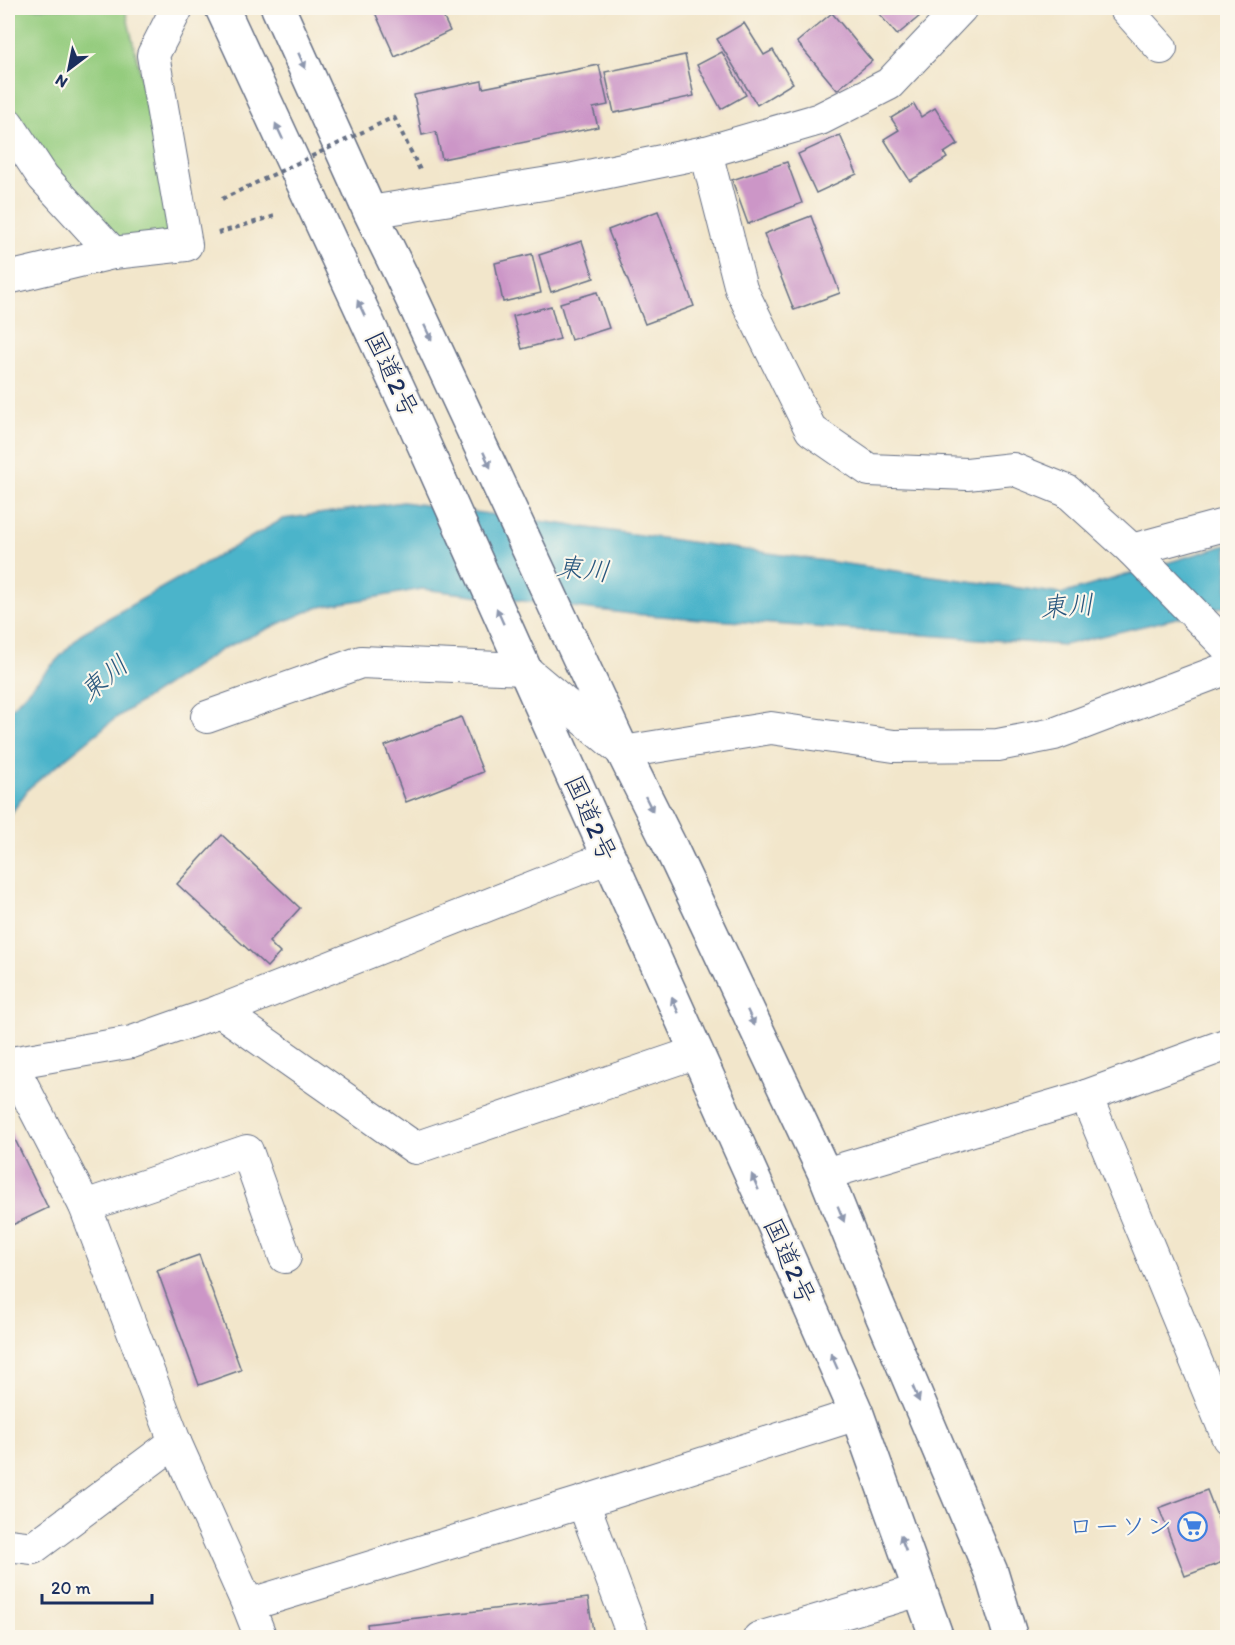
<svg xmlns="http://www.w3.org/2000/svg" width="1235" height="1645" font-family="Itim,'Klee One',sans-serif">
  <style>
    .green { fill: #94cc7e; stroke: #587e6e; stroke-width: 1.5 }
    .water { fill: #4bb4ca; stroke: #337294; stroke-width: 1.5 }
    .building { fill: #cc96c7 }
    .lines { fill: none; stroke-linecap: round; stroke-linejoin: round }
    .minor-casing { stroke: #666f84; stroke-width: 34 }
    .trunk-casing { stroke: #666f84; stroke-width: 36 }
    .path { stroke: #666f84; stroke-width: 4; stroke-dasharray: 4.5 4.5; stroke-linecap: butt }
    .minor { stroke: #fff; stroke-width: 32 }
    .trunk { stroke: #fff; stroke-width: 33 }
    .path-bridge { stroke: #666f84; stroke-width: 4; stroke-dasharray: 4.5 4.5; stroke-linecap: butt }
    .oneway { fill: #8d97ae }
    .labels { text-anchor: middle; stroke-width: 4.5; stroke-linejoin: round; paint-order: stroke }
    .street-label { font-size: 26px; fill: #1b2f5e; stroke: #fbf7ec }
    .shop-label { font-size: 26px; fill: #366cbe; stroke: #fbf7ec; text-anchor: end }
    .water-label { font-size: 27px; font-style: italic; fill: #29577e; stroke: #fbf7ec }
  </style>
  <rect width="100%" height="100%" fill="#fbf7ec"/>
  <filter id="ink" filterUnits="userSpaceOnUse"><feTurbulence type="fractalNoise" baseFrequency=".0167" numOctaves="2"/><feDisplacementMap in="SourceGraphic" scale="12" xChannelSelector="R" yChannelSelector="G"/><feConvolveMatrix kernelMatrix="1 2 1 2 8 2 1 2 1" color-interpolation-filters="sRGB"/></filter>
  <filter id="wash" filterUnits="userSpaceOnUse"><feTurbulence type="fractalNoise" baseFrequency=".008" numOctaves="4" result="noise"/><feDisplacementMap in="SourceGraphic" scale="24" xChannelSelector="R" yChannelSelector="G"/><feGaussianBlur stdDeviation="1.35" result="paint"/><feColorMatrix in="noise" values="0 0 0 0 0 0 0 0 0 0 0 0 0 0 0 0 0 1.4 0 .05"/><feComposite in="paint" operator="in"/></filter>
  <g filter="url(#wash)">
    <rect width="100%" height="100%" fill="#f2e6cb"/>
    <path class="green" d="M 8,8 L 125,8 L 178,234 L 118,244 L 8,111 Z"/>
    <path class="water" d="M 403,502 L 1062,594 L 1227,545 L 1227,606 L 1064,645 L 632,614 L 422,589 L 315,608 L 222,649 L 117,717 L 29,788 L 8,818 L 8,712 L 82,633 L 283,519 Z"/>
    <g id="blocks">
      <g class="building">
        <path d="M 373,8 L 439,8 L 450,31 L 395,57 Z"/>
        <path d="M 874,8 L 923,8 L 926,11 L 897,35 Z"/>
        <path d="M 832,13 L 872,61 L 837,90 L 797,42 Z"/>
        <path d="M 744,23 L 764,55 L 773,50 L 793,83 L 757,105 L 717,39 Z"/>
        <path d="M 722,52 L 746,95 L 721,109 L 697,65 Z"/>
        <path d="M 685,55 L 694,96 L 614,113 L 605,72 Z"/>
        <path d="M 599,65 L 608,105 L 593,108 L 598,127 L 442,159 L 436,132 L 422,135 L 414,95 L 482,81 L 483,88 Z"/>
        <path d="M 914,104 L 921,117 L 935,108 L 958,144 L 944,153 L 947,158 L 910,181 L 884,139 L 899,130 L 891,118 Z"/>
        <path d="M 840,135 L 857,174 L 816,193 L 798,154 Z"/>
        <path d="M 787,162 L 802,203 L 748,224 L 732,180 Z"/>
        <path d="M 658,211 L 694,306 L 645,324 L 608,230 Z"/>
        <path d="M 811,216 L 840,293 L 794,310 L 764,234 Z"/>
        <path d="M 582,241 L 594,278 L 551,292 L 539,255 Z"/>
        <path d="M 532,254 L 541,293 L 503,302 L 495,263 Z"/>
        <path d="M 597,292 L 609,328 L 571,340 L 560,303 Z"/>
        <path d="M 551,306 L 560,339 L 522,349 L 513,316 Z"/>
        <path d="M 461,717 L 483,772 L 406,802 L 385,746 Z"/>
        <path d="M 222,835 L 300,908 L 269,942 L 280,953 L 267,967 L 177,884 Z"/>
        <path d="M 8,1125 L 48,1208 L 8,1227 Z"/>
        <path d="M 199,1255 L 241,1370 L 199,1385 L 157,1270 Z"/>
        <path d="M 1207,1490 L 1228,1544 L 1228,1560 L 1185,1576 L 1159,1508 Z"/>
        <path d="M 588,1598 L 594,1638 L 369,1638 L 367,1624 Z"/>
      </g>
    </g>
  </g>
  <g filter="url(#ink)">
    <use href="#blocks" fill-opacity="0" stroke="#666f84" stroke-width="1.5"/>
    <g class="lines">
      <defs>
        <g id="minor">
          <path d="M 1125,8 L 1161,48"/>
          <path d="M 8,124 L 43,177 L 113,253"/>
          <path d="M 706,152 L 741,289 L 811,430 L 869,470 L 967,474 L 1013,469 L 1067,491 L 1132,550 L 1228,648"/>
          <path d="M 370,212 L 574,179 L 706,152 L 820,119 L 889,84 L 961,8"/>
          <path d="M 8,278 L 113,253 L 186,245 L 153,55 L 177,8"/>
          <path d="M 1132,550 L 1228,524"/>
          <path d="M 207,717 L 361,662 L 524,669 L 623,752 L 771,728 L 894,746 L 998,745 L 1054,734 L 1228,668"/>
          <path d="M 220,1011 L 415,1148 L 697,1052"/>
          <path d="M 8,1062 L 11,1063 L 85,1206 L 175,1442 L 248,1605 L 261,1638"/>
          <path d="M 11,1063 L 132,1042 L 220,1011 L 609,857"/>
          <path d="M 1086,1096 L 1228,1438"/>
          <path d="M 825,1174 L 1086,1096 L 1228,1044"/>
          <path d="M 85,1206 L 247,1151 L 285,1257"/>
          <path d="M 583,1502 L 634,1638"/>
          <path d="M 8,1545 L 33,1548 L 175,1442"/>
          <path d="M 248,1605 L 583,1502 L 857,1414"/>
          <path d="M 759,1638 L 920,1590"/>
        </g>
        <g id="trunk">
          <path d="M 222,8 L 412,418 L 767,1209 L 857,1414 L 937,1638"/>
          <path d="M 278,8 L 370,212 L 401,275 L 623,752 L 672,850 L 825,1174 L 876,1301 L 991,1572 L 1011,1638"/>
        </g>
      </defs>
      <use href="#minor" class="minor-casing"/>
      <use href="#trunk" class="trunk-casing"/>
      <g class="path">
        <path d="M 394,117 L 420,170"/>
        <path d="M 218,233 L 275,216"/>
      </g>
      <use href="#minor" class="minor"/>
      <use href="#trunk" class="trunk"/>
      <path class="path-bridge" d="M 222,199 L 394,117"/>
    </g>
    <defs><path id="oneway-solid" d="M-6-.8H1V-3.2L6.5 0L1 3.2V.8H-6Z" transform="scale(1.5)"/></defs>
    <g class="oneway">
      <use href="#oneway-solid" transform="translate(302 61) rotate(66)"/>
      <use href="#oneway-solid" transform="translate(279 131) rotate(-115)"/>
      <use href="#oneway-solid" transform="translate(361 308) rotate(-115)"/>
      <use href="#oneway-solid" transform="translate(428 333) rotate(65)"/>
      <use href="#oneway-solid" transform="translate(487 460) rotate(65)"/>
      <use href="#oneway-solid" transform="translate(500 616) rotate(-114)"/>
      <use href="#oneway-solid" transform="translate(649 804) rotate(64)"/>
      <use href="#oneway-solid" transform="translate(675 1005) rotate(-114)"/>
      <use href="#oneway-solid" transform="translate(751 1018) rotate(65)"/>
      <use href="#oneway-solid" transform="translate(755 1182) rotate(-114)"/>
      <use href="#oneway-solid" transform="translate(841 1214) rotate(68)"/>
      <use href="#oneway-solid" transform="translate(834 1361) rotate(-114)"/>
      <use href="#oneway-solid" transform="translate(916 1394) rotate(67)"/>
      <use href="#oneway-solid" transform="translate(903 1543) rotate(-110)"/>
    </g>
  </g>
  <defs>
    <symbol id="supermarket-ring" viewBox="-11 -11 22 22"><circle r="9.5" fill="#fbf7ec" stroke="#3f7fe0" stroke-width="1.5"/><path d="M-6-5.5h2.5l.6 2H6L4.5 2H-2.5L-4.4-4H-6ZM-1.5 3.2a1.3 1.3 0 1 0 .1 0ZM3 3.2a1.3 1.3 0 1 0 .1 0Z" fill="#3f7fe0"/></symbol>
  </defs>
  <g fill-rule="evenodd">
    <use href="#supermarket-ring" x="1176" y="1510" width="33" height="33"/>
  </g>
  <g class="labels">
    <g class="street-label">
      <text transform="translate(392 374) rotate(65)" y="9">国道2号</text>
      <text transform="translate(591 818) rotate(66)" y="9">国道2号</text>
      <text transform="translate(790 1261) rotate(66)" y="9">国道2号</text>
    </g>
    <g class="shop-label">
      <text x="1172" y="1535">ローソン</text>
    </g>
    <g class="water-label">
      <text transform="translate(583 569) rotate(6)" y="9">東川</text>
      <text transform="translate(1067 606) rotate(-4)" y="9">東川</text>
      <text transform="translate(104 678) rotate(-40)" y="9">東川</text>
    </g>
  </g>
  <rect width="1235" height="1645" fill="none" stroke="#fbf7ec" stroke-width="30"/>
  <g transform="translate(69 69) rotate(212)" stroke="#fbf7ec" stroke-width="4.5" paint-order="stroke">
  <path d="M0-4.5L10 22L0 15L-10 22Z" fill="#1b2f5e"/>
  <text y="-9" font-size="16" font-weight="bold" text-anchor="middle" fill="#1b2f5e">N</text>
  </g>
  <path d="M42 1594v9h110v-9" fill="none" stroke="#1b2f5e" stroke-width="3"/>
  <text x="51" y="1594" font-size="18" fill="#1b2f5e" stroke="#fbf7ec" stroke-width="4.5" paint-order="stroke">20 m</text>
</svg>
